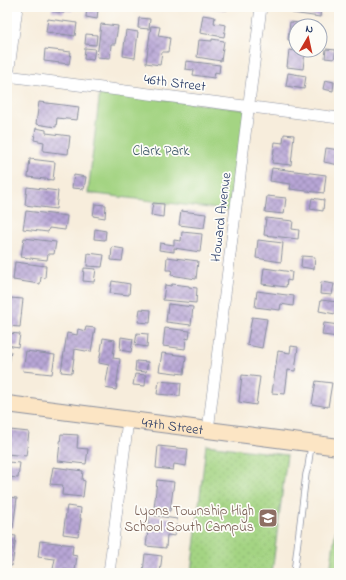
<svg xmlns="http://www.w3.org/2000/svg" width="346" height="580" font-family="'Indie Flower',sans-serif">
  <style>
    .grass { fill: url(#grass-dots); stroke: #608270 }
    .park { fill: #a4d483; stroke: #608270 }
    .building { fill: url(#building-cross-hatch) }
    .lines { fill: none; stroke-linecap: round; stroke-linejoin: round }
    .service-casing { stroke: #898e9d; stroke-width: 7 }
    .minor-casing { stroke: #898e9d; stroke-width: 12 }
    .secondary-casing { stroke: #898e9d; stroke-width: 18 }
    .service { stroke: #fff; stroke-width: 5.5 }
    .minor { stroke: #fff; stroke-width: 11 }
    .secondary { stroke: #fce5c4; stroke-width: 16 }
    .labels { text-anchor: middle; stroke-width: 3.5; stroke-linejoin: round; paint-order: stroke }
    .street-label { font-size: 14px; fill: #1b2f5e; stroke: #fdfcf7 }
    .park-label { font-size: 14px; fill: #3d5867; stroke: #fdfcf7 }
    .education-label { font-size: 14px; fill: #785e54; stroke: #fdfcf7; text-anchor: end }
  </style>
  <defs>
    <pattern id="grass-dots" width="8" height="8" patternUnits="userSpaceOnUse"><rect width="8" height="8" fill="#a4d483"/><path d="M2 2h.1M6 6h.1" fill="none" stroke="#8db674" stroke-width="1.8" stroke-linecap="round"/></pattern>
    <pattern id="building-cross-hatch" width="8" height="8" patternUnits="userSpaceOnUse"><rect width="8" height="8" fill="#b8a6d6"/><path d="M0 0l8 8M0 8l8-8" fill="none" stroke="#9588b1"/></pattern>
  </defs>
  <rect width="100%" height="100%" fill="#fdfcf7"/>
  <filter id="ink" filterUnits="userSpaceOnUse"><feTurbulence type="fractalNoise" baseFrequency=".025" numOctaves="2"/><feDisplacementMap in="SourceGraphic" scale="8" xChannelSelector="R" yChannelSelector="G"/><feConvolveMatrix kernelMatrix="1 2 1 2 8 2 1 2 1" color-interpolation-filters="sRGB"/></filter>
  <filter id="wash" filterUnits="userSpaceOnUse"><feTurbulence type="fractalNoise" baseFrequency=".012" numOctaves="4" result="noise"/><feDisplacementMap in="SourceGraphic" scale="16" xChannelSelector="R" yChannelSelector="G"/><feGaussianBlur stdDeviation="0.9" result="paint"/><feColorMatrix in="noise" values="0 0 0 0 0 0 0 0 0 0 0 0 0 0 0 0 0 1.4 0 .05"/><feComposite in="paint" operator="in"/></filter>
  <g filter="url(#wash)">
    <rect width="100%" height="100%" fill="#f7eddc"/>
    <path class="grass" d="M 206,445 L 287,455 L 272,573 L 191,573 Z"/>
    <g class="park">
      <path d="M 100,91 L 246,110 L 233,211 L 88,193 Z"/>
      <path d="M 339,504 L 339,573 L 330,573 Z"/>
    </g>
    <g id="blocks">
      <g class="building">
        <path d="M 52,7 L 73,7 L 72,11 L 64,10 L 64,13 L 52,11 Z"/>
        <path d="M 87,7 L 98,9 L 97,19 L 86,17 Z"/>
        <path d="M 210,7 L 227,7 L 227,10 L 210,8 Z"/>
        <path d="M 292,7 L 321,7 L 320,17 L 292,13 Z"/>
        <path d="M 203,15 L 215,17 L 214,23 L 226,25 L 224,37 L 200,33 Z"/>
        <path d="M 139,18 L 150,19 L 149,29 L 138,28 Z"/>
        <path d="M 48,19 L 77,23 L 75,36 L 46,32 Z"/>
        <path d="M 290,22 L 311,24 L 311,26 L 296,26 L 296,41 L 288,40 Z"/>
        <path d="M 101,24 L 118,26 L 115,44 L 111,44 L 110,58 L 97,57 Z"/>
        <path d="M 151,26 L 160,27 L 158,36 L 170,38 L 168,52 L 162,52 L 160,65 L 146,63 Z"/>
        <path d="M 126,30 L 138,32 L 135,58 L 123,56 Z"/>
        <path d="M 86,34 L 97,35 L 96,45 L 85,44 Z"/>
        <path d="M 212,39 L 224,41 L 221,61 L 197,57 L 199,40 L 212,41 Z"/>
        <path d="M 85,48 L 95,49 L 93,60 L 84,59 Z"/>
        <path d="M 45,49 L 71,52 L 69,64 L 44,61 Z"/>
        <path d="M 326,49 L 336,50 L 334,59 L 325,58 Z"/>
        <path d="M 289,50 L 305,52 L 303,69 L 287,67 Z"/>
        <path d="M 186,61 L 220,65 L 219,73 L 215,72 L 214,78 L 193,75 L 194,70 L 185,69 Z"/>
        <path d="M 288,73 L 306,76 L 304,89 L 286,86 Z"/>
        <path d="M 325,80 L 334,82 L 333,91 L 323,89 Z"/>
        <path d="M 39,102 L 79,107 L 77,120 L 57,118 L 56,127 L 36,124 Z"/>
        <path d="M 36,128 L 46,130 L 46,133 L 70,136 L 68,154 L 43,151 L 44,142 L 34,140 Z"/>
        <path d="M 284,134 L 294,135 L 291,165 L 272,163 L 275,142 L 283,143 Z"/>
        <path d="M 326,148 L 339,150 L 339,165 L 324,162 Z"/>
        <path d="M 30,159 L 55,162 L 53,180 L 28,177 Z"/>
        <path d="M 272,168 L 326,175 L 324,193 L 290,189 L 291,184 L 270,181 Z"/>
        <path d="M 74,175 L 86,177 L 84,189 L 72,188 Z"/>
        <path d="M 27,187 L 58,191 L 56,209 L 25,205 Z"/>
        <path d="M 267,196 L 286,198 L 284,214 L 265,212 Z"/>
        <path d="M 312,198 L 324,200 L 323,211 L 310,209 Z"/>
        <path d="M 153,203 L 164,204 L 163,217 L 151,215 Z"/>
        <path d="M 95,204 L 106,205 L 105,218 L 93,216 Z"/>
        <path d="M 26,211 L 67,216 L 65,230 L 49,228 L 48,232 L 23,229 Z"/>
        <path d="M 181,211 L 206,214 L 204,228 L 179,225 Z"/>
        <path d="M 266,218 L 293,221 L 292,229 L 299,230 L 298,239 L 264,235 Z"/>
        <path d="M 95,229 L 106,231 L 105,240 L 94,239 Z"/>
        <path d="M 182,232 L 202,234 L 200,252 L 174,248 L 174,252 L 159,250 L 160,243 L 174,245 L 174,240 L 181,241 Z"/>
        <path d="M 24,238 L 56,242 L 54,254 L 48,254 L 47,260 L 21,257 Z"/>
        <path d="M 258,240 L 283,243 L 281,262 L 256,258 Z"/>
        <path d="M 112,247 L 124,249 L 122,261 L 111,260 Z"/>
        <path d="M 88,253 L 104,255 L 102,267 L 87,266 Z"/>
        <path d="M 302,256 L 315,257 L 314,269 L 301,267 Z"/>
        <path d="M 167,257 L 198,261 L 196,279 L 171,275 L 172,270 L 166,270 Z"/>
        <path d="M 15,262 L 46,266 L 45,278 L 41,277 L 40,284 L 13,280 Z"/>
        <path d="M 84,268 L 96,269 L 94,282 L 83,281 Z"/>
        <path d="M 264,268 L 292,272 L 291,281 L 287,280 L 286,287 L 262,284 Z"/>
        <path d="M 112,281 L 130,284 L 129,295 L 110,293 Z"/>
        <path d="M 321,282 L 334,284 L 332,295 L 320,294 Z"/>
        <path d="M 172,284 L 189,286 L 189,287 L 197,288 L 196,303 L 163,300 L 165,285 L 171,286 Z"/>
        <path d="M 257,291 L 294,296 L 293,306 L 281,304 L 280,310 L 255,307 Z"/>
        <path d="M 10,298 L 23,299 L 20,327 L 7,326 Z"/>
        <path d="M 321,300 L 337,302 L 335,314 L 319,311 Z"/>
        <path d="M 168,304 L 193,307 L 191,325 L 166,322 Z"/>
        <path d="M 140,309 L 151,310 L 150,323 L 138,322 Z"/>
        <path d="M 252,317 L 267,319 L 262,348 L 247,345 Z"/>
        <path d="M 324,323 L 339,325 L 339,337 L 322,335 Z"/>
        <path d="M 86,327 L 95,328 L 91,352 L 75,349 L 72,373 L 61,372 L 67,333 L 77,335 L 78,329 L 85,331 Z"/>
        <path d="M 165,328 L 190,331 L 189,339 L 186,338 L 185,349 L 163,346 Z"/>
        <path d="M 8,333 L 20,334 L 18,347 L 7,345 Z"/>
        <path d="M 137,333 L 148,334 L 147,347 L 135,345 Z"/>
        <path d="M 121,337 L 133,339 L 131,352 L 120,350 Z"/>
        <path d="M 103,338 L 115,340 L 113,358 L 120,359 L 116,390 L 105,388 L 109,365 L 99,363 Z"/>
        <path d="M 291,346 L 298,347 L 295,371 L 288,370 L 285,394 L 272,393 L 278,351 L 290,353 Z"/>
        <path d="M 7,351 L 11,351 L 8,373 L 7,373 Z"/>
        <path d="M 26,351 L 55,355 L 52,374 L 23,371 Z"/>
        <path d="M 162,353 L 186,356 L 184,374 L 159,371 Z"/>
        <path d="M 136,361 L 148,362 L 146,372 L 135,371 Z"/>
        <path d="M 135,374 L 146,375 L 145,386 L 133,385 Z"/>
        <path d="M 242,375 L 260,377 L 256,405 L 239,402 Z"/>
        <path d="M 159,381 L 181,383 L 180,396 L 157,394 Z"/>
        <path d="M 316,381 L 332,383 L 328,407 L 312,404 Z"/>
        <path d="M 10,430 L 29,432 L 26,456 L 7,454 L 7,442 L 8,442 Z"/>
        <path d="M 61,434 L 78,435 L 77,448 L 88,449 L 86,464 L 58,461 Z"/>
        <path d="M 158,446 L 188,449 L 186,466 L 174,464 L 173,470 L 156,468 Z"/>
        <path d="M 7,462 L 20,463 L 18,478 L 9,477 L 8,485 L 7,485 Z"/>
        <path d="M 53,467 L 83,471 L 82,480 L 85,481 L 83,497 L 62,495 L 63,485 L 50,484 Z"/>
        <path d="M 157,480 L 174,482 L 170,511 L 154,509 Z"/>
        <path d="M 7,497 L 17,498 L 13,528 L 7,527 Z"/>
        <path d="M 67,506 L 81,508 L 80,518 L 81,518 L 78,536 L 63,534 Z"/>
        <path d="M 150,515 L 177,519 L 175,536 L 167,535 L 166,548 L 146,546 Z"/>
        <path d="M 7,535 L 16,536 L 12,566 L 7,565 Z"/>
        <path d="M 40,541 L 73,545 L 72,555 L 77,556 L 75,571 L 53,569 L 55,559 L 38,557 Z"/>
        <path d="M 145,554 L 162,556 L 160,573 L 143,573 Z"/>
      </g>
    </g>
  </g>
  <g filter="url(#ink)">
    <use href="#blocks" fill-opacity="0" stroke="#898e9d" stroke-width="1"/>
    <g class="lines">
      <defs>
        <path id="service" d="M 294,573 L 306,474 L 308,467 L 311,446"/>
        <g id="minor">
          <path d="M 7,76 L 339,118"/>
          <path d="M 7,84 L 17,7"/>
          <path d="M 208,430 L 261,7"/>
          <path d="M 109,573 L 128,420"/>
        </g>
        <g id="secondary">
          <path id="s1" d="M 7,404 L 339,447"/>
        </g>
      </defs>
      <use href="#service" class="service-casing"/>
      <use href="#minor" class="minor-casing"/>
      <use href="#secondary" class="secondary-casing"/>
      <use href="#service" class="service"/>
      <use href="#minor" class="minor"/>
      <use href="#secondary" class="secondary"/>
    </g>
  </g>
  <defs>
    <symbol id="school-square" viewBox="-11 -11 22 22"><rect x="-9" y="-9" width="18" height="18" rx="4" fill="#8d6e63" stroke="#fdfcf7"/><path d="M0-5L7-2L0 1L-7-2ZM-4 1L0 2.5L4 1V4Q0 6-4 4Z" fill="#fff"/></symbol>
  </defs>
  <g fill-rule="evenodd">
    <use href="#school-square" x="257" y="507" width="22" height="22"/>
  </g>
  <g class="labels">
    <g class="street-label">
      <text transform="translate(175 82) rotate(7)" y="5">46th Street</text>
      <text transform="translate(220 217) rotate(-83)" y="5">Howard Avenue</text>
      <text dy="5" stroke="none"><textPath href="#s1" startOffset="167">47th Street</textPath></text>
    </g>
    <g class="park-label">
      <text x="161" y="155">Clark Park</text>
    </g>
    <g class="education-label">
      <text x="254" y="515">Lyons Township High<tspan x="254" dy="16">School South Campus</tspan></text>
    </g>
  </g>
  <rect width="346" height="580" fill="none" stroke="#fdfcf7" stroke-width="24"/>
  <g transform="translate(308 38) rotate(9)"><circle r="19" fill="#fdfcf7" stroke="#a3aaba"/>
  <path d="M0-3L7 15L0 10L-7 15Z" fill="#c8321e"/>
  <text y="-6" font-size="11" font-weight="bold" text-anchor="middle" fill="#1b2f5e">N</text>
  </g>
</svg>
